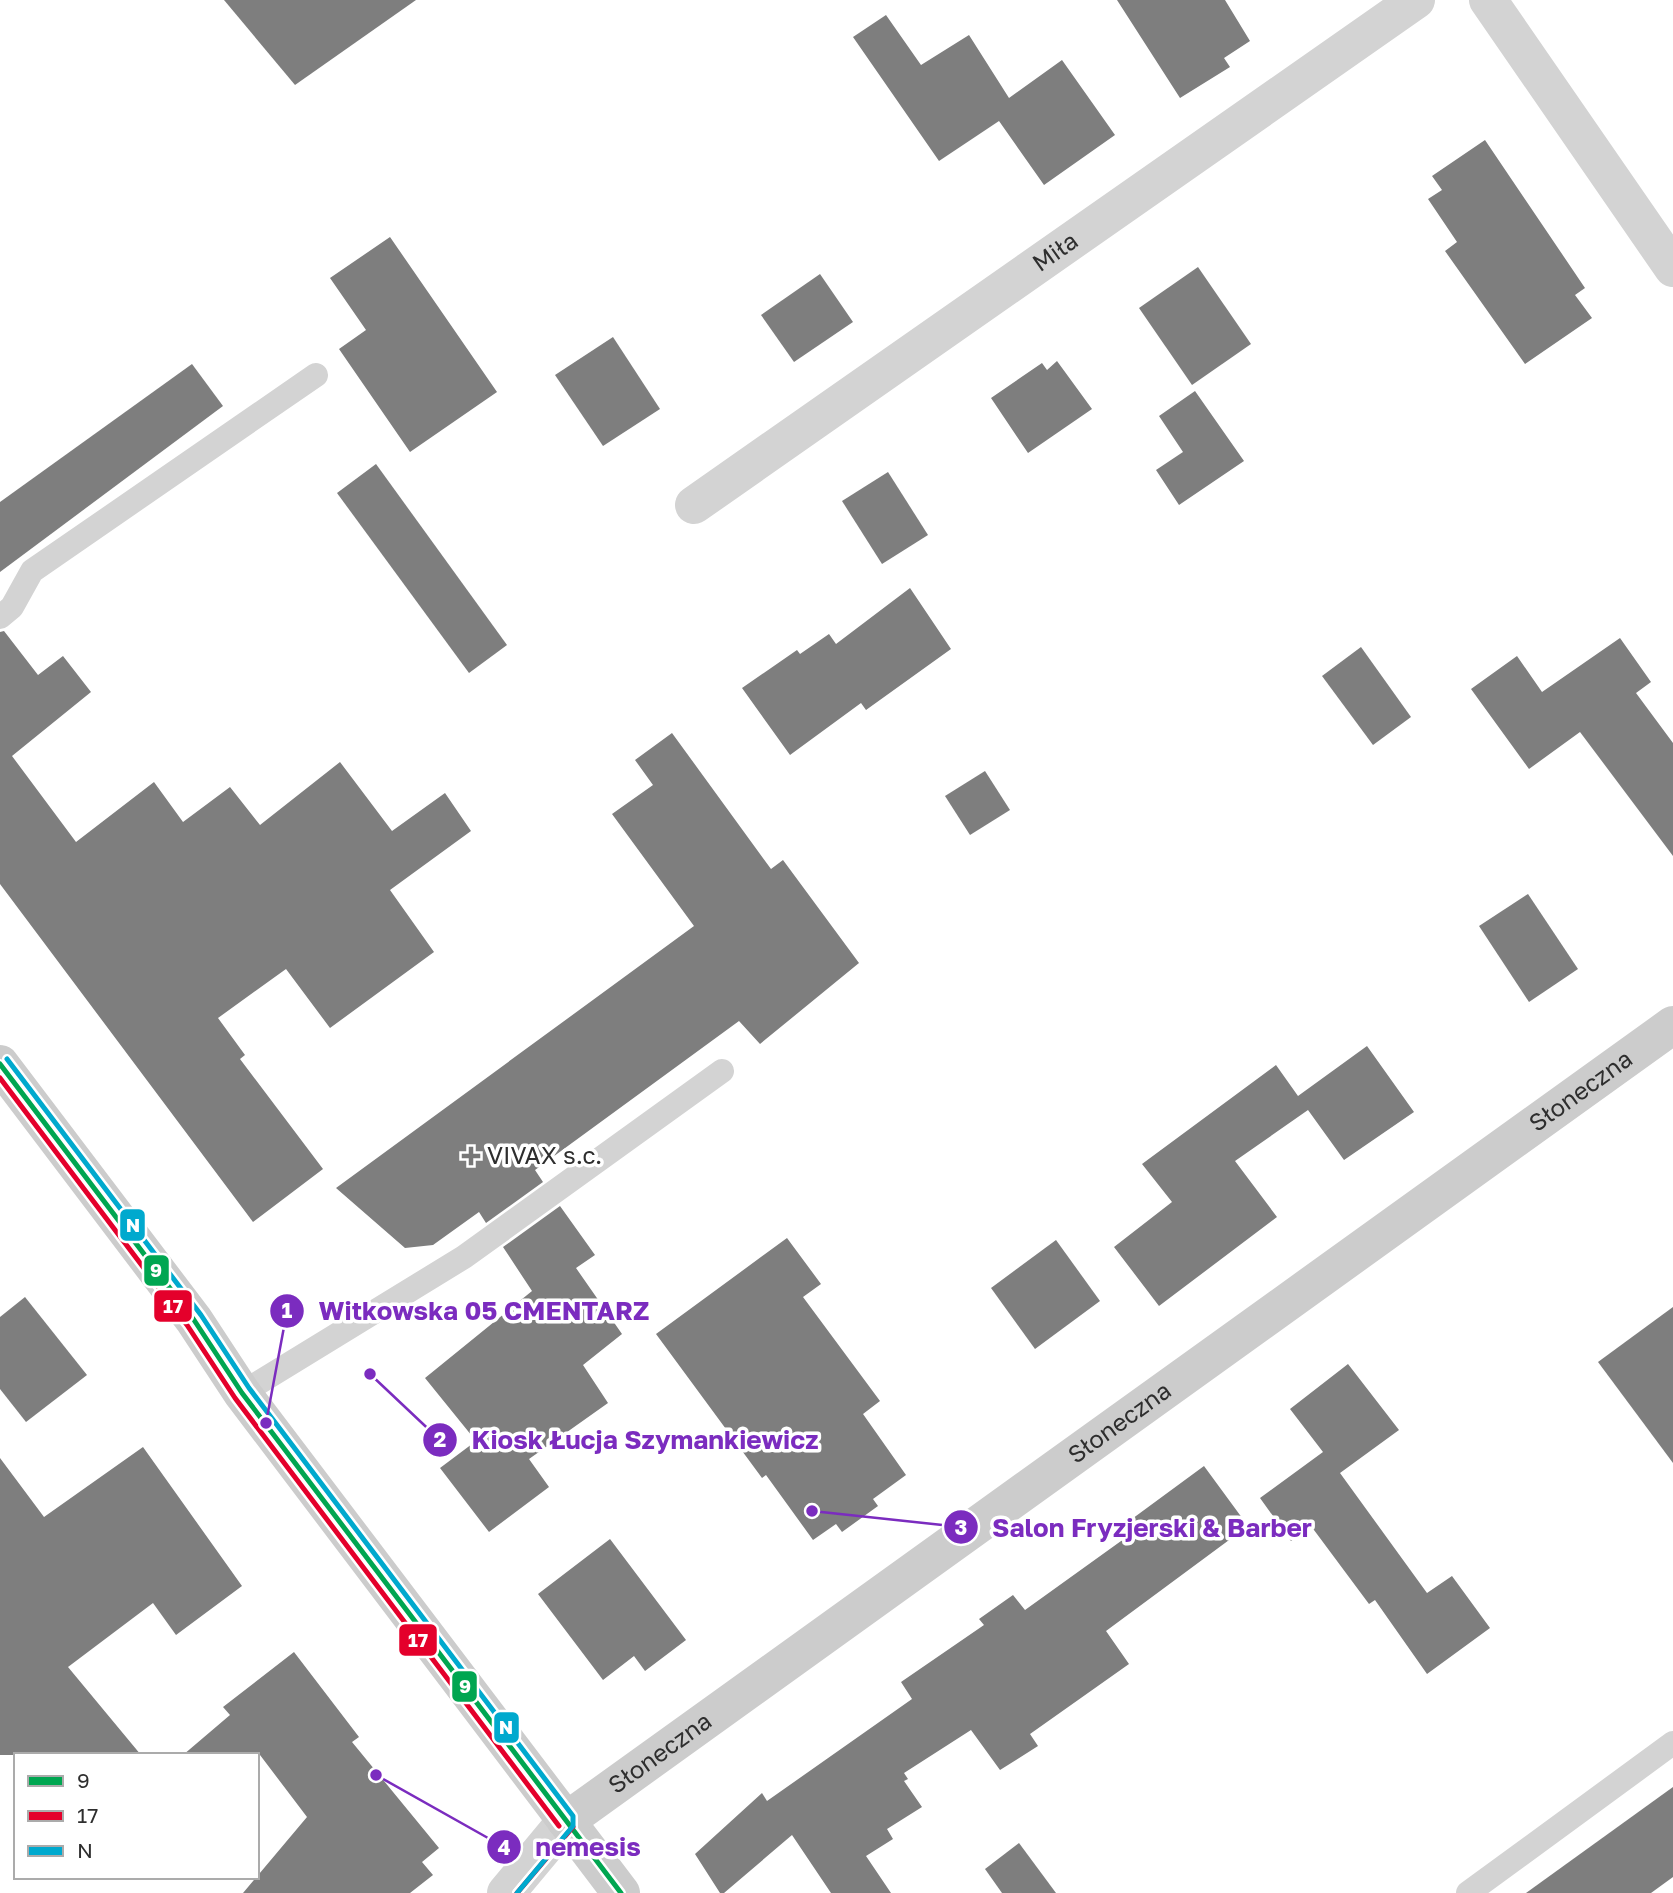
<svg xmlns="http://www.w3.org/2000/svg" width="1673" height="1893" font-family="'Golos Text',sans-serif">
  <style>
    .building { fill: #7e7e7e }
    .lines { fill: none; stroke-linecap: round; stroke-linejoin: round }
    .lane { stroke: #d3d3d3; stroke-width: 24 }
    .street { stroke: #d3d3d3; stroke-width: 38 }
    .secondary { stroke: #ccc; stroke-width: 38 }
    .bus-1-casing { stroke: #fff; stroke-width: 10 }
    .bus-2-casing { stroke: #fff; stroke-width: 10 }
    .bus-3-casing { stroke: #fff; stroke-width: 10 }
    .bus-1 { stroke: #00a651; stroke-width: 5 }
    .bus-2 { stroke: #e4002b; stroke-width: 5 }
    .bus-3 { stroke: #00a9ce; stroke-width: 5 }
    .poi-dot { fill: #777; stroke: #fff; stroke-width: 2.5 }
    .labels { text-anchor: middle; stroke-width: 7; stroke-linejoin: round; paint-order: stroke }
    .street-label { font-size: 24px; fill: #2e2e2e; stroke: #fff }
    .poi-label { font-size: 24px; fill: #2e2e2e; stroke: #fff; text-anchor: start }
    .leader { fill: none; stroke: #7b2cbf; stroke-width: 2.5 }
    .callout-dot { fill: #7b2cbf; stroke: #fff; stroke-width: 2.5 }
    .mark-label { font-size: 21px; text-anchor: middle; font-weight: bold; fill: #fff }
    .callout-label { font-size: 26px; text-anchor: middle; font-weight: bold; fill: #7b2cbf; stroke: #fff; stroke-width: 7; stroke-linejoin: round; paint-order: stroke }
    .line-badge { stroke: #fff; stroke-width: 2.5 }
    .badge-label { font-size: 19px; text-anchor: middle; font-weight: bold; fill: #fff }
  </style>
  <rect width="100%" height="100%" fill="#fff"/>
  <g class="building">
    <path d="M 224,0 L 416,0 L 295,85 Z"/>
    <path d="M 1117,0 L 1225,0 L 1250,41 L 1224,58 L 1230,67 L 1180,98 Z"/>
    <path d="M 886,15 L 921,65 L 969,35 L 1009,98 L 1062,60 L 1115,135 L 1044,185 L 999,121 L 939,161 L 853,37 Z"/>
    <path d="M 1485,140 L 1585,288 L 1575,295 L 1592,318 L 1525,364 L 1445,251 L 1457,242 L 1428,199 L 1442,190 L 1432,176 Z"/>
    <path d="M 390,237 L 497,392 L 410,452 L 339,349 L 366,330 L 330,278 Z"/>
    <path d="M 1198,267 L 1251,344 L 1192,385 L 1139,308 Z"/>
    <path d="M 820,274 L 853,322 L 794,362 L 761,315 Z"/>
    <path d="M 613,337 L 660,409 L 603,446 L 555,375 Z"/>
    <path d="M 1057,361 L 1092,409 L 1028,453 L 991,398 L 1042,363 L 1047,370 Z"/>
    <path d="M 192,364 L 223,406 L 0,572 L 0,502 Z"/>
    <path d="M 1195,391 L 1244,461 L 1179,505 L 1156,470 L 1183,452 L 1159,416 Z"/>
    <path d="M 376,464 L 507,645 L 469,673 L 337,493 Z"/>
    <path d="M 888,472 L 928,535 L 882,564 L 842,501 Z"/>
    <path d="M 910,588 L 951,649 L 866,710 L 861,703 L 790,755 L 742,688 L 797,650 L 800,654 L 829,634 L 836,644 Z"/>
    <path d="M 4,631 L 38,675 L 63,656 L 91,692 L 12,756 L 76,842 L 154,782 L 183,822 L 230,787 L 260,825 L 340,762 L 392,831 L 445,793 L 471,831 L 390,890 L 434,952 L 330,1028 L 286,969 L 218,1018 L 245,1055 L 240,1059 L 323,1169 L 253,1222 L 0,884 L 0,632 Z"/>
    <path d="M 1620,638 L 1651,682 L 1636,693 L 1673,743 L 1673,856 L 1580,732 L 1529,769 L 1471,689 L 1517,656 L 1542,692 Z"/>
    <path d="M 1361,647 L 1411,717 L 1373,745 L 1322,676 Z"/>
    <path d="M 672,733 L 771,869 L 783,860 L 859,963 L 760,1044 L 739,1021 L 535,1170 L 543,1182 L 486,1223 L 479,1212 L 433,1245 L 405,1248 L 336,1188 L 694,926 L 612,814 L 653,785 L 635,760 Z"/>
    <path d="M 985,771 L 1010,810 L 970,835 L 945,796 Z"/>
    <path d="M 1528,894 L 1578,969 L 1529,1002 L 1479,926 Z"/>
    <path d="M 1367,1046 L 1414,1112 L 1344,1160 L 1308,1110 L 1235,1161 L 1277,1217 L 1159,1306 L 1114,1247 L 1172,1202 L 1142,1164 L 1276,1065 L 1298,1096 Z"/>
    <path d="M 560,1206 L 595,1255 L 576,1268 L 622,1334 L 583,1365 L 608,1403 L 529,1459 L 549,1487 L 489,1532 L 440,1468 L 476,1441 L 425,1378 L 532,1291 L 503,1247 Z"/>
    <path d="M 787,1238 L 821,1284 L 803,1297 L 880,1401 L 863,1414 L 906,1475 L 873,1499 L 878,1506 L 842,1532 L 836,1524 L 813,1540 L 766,1475 L 762,1478 L 656,1334 Z"/>
    <path d="M 1056,1240 L 1100,1301 L 1035,1349 L 991,1288 Z"/>
    <path d="M 25,1297 L 87,1375 L 26,1422 L 0,1389 L 0,1317 Z"/>
    <path d="M 1673,1307 L 1673,1463 L 1598,1362 Z"/>
    <path d="M 1348,1364 L 1399,1430 L 1340,1473 L 1427,1593 L 1452,1576 L 1490,1628 L 1427,1674 L 1375,1600 L 1369,1604 L 1311,1526 L 1291,1541 L 1260,1498 L 1323,1452 L 1290,1409 Z"/>
    <path d="M 143,1447 L 242,1586 L 176,1635 L 153,1603 L 68,1667 L 141,1755 L 0,1755 L 0,1458 L 44,1517 Z"/>
    <path d="M 1204,1466 L 1248,1526 L 1106,1631 L 1129,1664 L 1030,1734 L 1038,1746 L 1000,1770 L 971,1730 L 904,1773 L 908,1779 L 904,1781 L 922,1807 L 887,1829 L 893,1839 L 866,1856 L 891,1893 L 831,1893 L 792,1835 L 724,1893 L 720,1893 L 695,1854 L 762,1793 L 767,1801 L 912,1699 L 901,1682 L 984,1625 L 979,1619 L 1013,1595 L 1025,1610 L 1128,1536 L 1121,1527 Z"/>
    <path d="M 610,1539 L 686,1640 L 645,1671 L 634,1656 L 603,1680 L 538,1594 Z"/>
    <path d="M 294,1652 L 359,1737 L 352,1742 L 439,1848 L 422,1862 L 433,1875 L 410,1893 L 243,1893 L 307,1817 L 260,1755 L 183,1755 L 230,1715 L 223,1707 Z"/>
    <path d="M 1673,1787 L 1673,1877 L 1651,1893 L 1526,1893 Z"/>
    <path d="M 1019,1843 L 1056,1893 L 1002,1893 L 985,1869 Z"/>
  </g>
  <g class="lines">
    <g class="lane">
      <path d="M 0,617 L 12,607 L 32,571 L 316,375"/>
      <path d="M 242,1393 L 464,1257 L 722,1071"/>
      <path d="M 1468,1893 L 1673,1743"/>
    </g>
    <g class="street">
      <path d="M 1488,0 L 1673,268"/>
      <path id="s1" d="M 694,505 L 1416,0"/>
      <path d="M 506,1893 L 566,1821"/>
    </g>
    <g class="secondary">
      <path d="M 0,1064 L 194,1320 L 242,1393 L 621,1893"/>
      <path id="s2" d="M 566,1821 L 1673,1025"/>
    </g>
    <defs>
      <path id="bus-1" d="M 0,1064 L 194,1320 L 242,1393 L 621,1893"/>
      <g id="bus-2">
        <path d="M 0,1078 L 187,1325 L 235,1398 L 559,1826"/>
        <path d="M 517,1893 L 573,1827"/>
      </g>
      <path id="bus-3" d="M 7,1059 L 201,1315 L 249,1388 L 573,1816 L 573,1826 L 517,1893"/>
    </defs>
    <use href="#bus-1" class="bus-1-casing"/>
    <use href="#bus-2" class="bus-2-casing"/>
    <use href="#bus-3" class="bus-3-casing"/>
    <use href="#bus-1" class="bus-1"/>
    <use href="#bus-2" class="bus-2"/>
    <use href="#bus-3" class="bus-3"/>
  </g>
  <path class="poi-dot" d="M467.5 1145.5h7v7h7v7h-7v7h-7v-7h-7v-7h7z"/>
  <g class="labels">
    <g class="street-label">
      <text dy="8" stroke="none"><textPath href="#s1" startOffset="441">Miła</textPath></text>
      <text dy="8" stroke="none"><textPath href="#s2" startOffset="1250">Słoneczna</textPath></text>
      <text dy="8" stroke="none"><textPath href="#s2" startOffset="682">Słoneczna</textPath></text>
      <text dy="8" stroke="none"><textPath href="#s2" startOffset="116">Słoneczna</textPath></text>
    </g>
    <g class="poi-label">
      <text x="487" y="1164">VIVAX s.c.</text>
    </g>
  </g>
  <path class="leader" d="M266 1423L287 1311M370 1374L440 1440M812 1511L961 1527M376 1775L504 1847"/>
  <g class="callout-dot">
    <circle cx="266" cy="1423" r="7"/>
    <circle cx="370" cy="1374" r="7"/>
    <circle cx="812" cy="1511" r="7"/>
    <circle cx="376" cy="1775" r="7"/>
    <circle cx="287" cy="1311" r="18"/>
    <circle cx="440" cy="1440" r="18"/>
    <circle cx="961" cy="1527" r="18"/>
    <circle cx="504" cy="1847" r="18"/>
  </g>
  <g class="mark-label">
    <text x="287" y="1318">1</text>
    <text x="440" y="1447">2</text>
    <text x="961" y="1535">3</text>
    <text x="504" y="1855">4</text>
  </g>
  <g class="callout-label">
    <text x="484" y="1320">Witkowska 05 CMENTARZ</text>
    <text x="645" y="1449">Kiosk Łucja Szymankiewicz</text>
    <text x="1152" y="1537">Salon Fryzjerski &amp; Barber</text>
    <text x="588" y="1856">nemesis</text>
  </g>
  <g class="line-badge">
    <rect x="119" y="1208" width="27" height="34" rx="7" fill="#00a9ce"/>
    <rect x="143" y="1254" width="27" height="33" rx="7" fill="#00a651"/>
    <rect x="153" y="1289" width="40" height="34" rx="7" fill="#e4002b"/>
    <rect x="398" y="1623" width="40" height="34" rx="7" fill="#e4002b"/>
    <rect x="451" y="1670" width="27" height="33" rx="7" fill="#00a651"/>
    <rect x="493" y="1711" width="27" height="33" rx="7" fill="#00a9ce"/>
  </g>
  <g class="badge-label">
    <text x="133" y="1232">N</text>
    <text x="156" y="1277">9</text>
    <text x="173" y="1313">17</text>
    <text x="418" y="1647">17</text>
    <text x="465" y="1693">9</text>
    <text x="506" y="1734">N</text>
  </g>
  <rect x="14" y="1753" width="245" height="126" fill="#ffffff" stroke="#ababab" stroke-width="2"/>
  <rect x="28" y="1776" width="35" height="10" fill="#00a651" stroke="#ababab" stroke-width="2"/>
  <text x="77" y="1788" font-size="21" fill="#2e2e2e">9</text>
  <rect x="28" y="1811" width="35" height="10" fill="#e4002b" stroke="#ababab" stroke-width="2"/>
  <text x="77" y="1823" font-size="21" fill="#2e2e2e">17</text>
  <rect x="28" y="1846" width="35" height="10" fill="#00a9ce" stroke="#ababab" stroke-width="2"/>
  <text x="77" y="1858" font-size="21" fill="#2e2e2e">N</text>
</svg>
